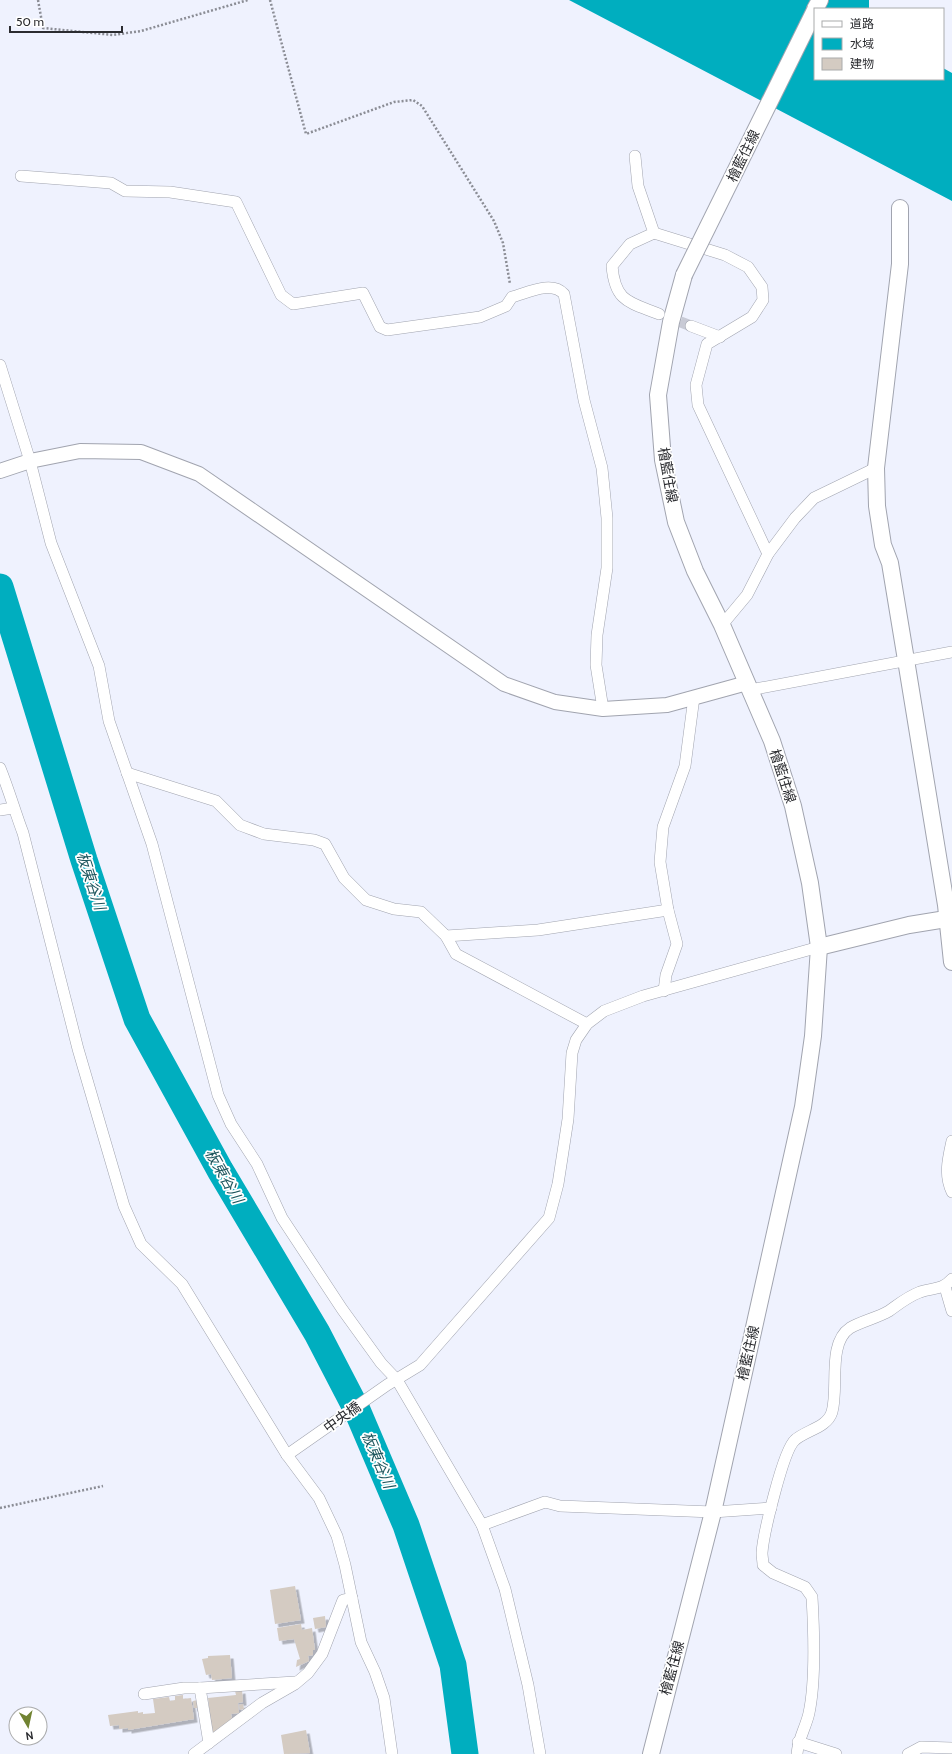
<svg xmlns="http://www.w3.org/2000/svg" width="952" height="1754" font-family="Cabin,'Noto Sans JP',sans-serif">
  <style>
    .water { fill: #00aebf }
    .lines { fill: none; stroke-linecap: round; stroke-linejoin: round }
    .river { stroke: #00aebf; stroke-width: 27 }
    .building { fill: #d4cbc2; filter: url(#shadow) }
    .minor-tunnel { stroke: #c8cad5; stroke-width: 11; stroke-dasharray: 11 5.5; stroke-linecap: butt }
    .minor-casing { stroke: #a1a4af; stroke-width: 12 }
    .tertiary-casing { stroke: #a1a4af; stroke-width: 16 }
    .secondary-casing { stroke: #a1a4af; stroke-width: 18 }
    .path { stroke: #8b8d95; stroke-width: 2.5; stroke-dasharray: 2 2; stroke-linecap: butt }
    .minor { stroke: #fff; stroke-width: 11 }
    .tertiary { stroke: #fff; stroke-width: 14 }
    .secondary { stroke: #fff; stroke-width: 16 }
    .secondary-bridge-casing { stroke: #a1a4af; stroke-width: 18; stroke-linecap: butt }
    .secondary-bridge { stroke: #fff; stroke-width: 16 }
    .labels { text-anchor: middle; stroke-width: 3.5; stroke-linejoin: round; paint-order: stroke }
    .street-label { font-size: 14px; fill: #2b2c30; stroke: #fff }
    .water-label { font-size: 15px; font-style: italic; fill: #1d565d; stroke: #fff }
  </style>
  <defs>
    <filter id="shadow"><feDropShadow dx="3.5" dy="3.5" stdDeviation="0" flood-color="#0004"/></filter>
  </defs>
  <rect width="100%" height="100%" fill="#eff2fe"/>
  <path class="water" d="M 569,0 L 869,0 L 869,9 L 815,9 L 815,79 L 943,79 L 943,68 L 952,73 L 952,201 Z"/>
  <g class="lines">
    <path class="river" d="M 0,587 L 84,860 L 137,1019 L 220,1170 L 317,1333 L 357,1410 L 406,1525 L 453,1665 L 465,1754"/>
  </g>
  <g class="building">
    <path d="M 295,1586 L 301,1620 L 275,1624 L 270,1590 Z"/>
    <path d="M 325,1616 L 326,1627 L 315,1629 L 313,1618 Z"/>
    <path d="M 301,1624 L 302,1630 L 312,1628 L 315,1650 L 313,1650 L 313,1655 L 308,1656 L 309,1661 L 296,1667 L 297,1660 L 300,1659 L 294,1639 L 279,1641 L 277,1628 Z"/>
    <path d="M 230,1655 L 232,1678 L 212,1680 L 211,1674 L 206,1675 L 202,1659 L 208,1658 L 208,1656 Z"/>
    <path d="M 242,1690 L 243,1702 L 238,1703 L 239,1713 L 231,1714 L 232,1719 L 212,1734 L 208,1698 L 236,1695 L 235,1691 Z"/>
    <path d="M 183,1695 L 183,1699 L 191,1698 L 194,1719 L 128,1730 L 128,1728 L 119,1729 L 119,1725 L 110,1726 L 108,1715 L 138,1711 L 138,1713 L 143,1712 L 143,1714 L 155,1713 L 153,1699 L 169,1697 L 170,1701 L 175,1700 L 175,1696 Z"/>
    <path d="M 197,1700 L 198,1708 L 194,1708 L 193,1701 Z"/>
    <path d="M 243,1704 L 244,1709 L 240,1710 L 239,1705 Z"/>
    <path d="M 306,1730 L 310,1753 L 284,1754 L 281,1735 Z"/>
  </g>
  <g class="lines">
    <path class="minor-tunnel" d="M 665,316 L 691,326"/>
    <defs>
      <g id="minor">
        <path d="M 635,156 L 638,186 L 654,233 L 630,244 L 612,266 C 615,302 629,302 659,314"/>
        <path d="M 21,176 L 111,183 L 125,191 L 170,192 L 236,202 L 281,295 L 293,304 L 363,293 L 380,327 L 387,330 L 480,317 L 506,306 L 512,297 C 527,293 552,280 564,294 L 584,400 L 602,468 L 607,518 L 607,568 L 597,635 L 596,665 L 603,709"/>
        <path d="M 654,233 L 725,255 L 748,267 L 762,287 L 763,300 L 752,317 L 707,344 L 696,385 L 698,405 L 768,554"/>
        <path d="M 691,326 L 720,337"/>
        <path d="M 0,365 L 30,461 L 51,543 L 99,666 L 109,721 L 152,844 L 218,1095 L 231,1124 L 257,1164 L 282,1218 L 342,1309 L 381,1363 L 397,1380 L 482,1525 L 505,1589 L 528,1685 L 540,1754"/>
        <path d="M 722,625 L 747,595 L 768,554 L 795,518 L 814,498 L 876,468"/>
        <path d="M 750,690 L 952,652"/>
        <path d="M 0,768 C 9,790 15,812 23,833 L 78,1049 L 124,1206 L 141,1244 L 182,1284 L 287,1455 L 319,1498 L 337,1536 L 345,1565 L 361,1642 L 375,1672 L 384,1698 L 392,1754"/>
        <path d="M 127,773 L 216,801 L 240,825 L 264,834 L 314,840 L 325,844 L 344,878 L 366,900 L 394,909 L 421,912 L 446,936 L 538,930 L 668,910"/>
        <path d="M 0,810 L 13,808"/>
        <path d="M 446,936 L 456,954 L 587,1024"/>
        <path d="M 664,991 L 666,975 L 677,944 L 668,910 L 660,862 L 663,827 L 685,766 L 694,697"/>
        <path d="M 952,1141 C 948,1159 944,1175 952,1192"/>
        <path d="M 945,1287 L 952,1311"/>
        <path d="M 287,1455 L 387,1385 L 420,1365 L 549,1218 L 558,1184 L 568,1119 L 572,1053 L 576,1040 L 587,1024 L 604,1011 L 643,996 L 819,947"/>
        <path d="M 482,1525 L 545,1502 L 560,1506 L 713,1512 L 771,1508"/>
        <path d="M 144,1694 L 184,1688 L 200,1688"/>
        <path d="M 798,1742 L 836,1754"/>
        <path d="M 209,1743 L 200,1688 L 295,1682"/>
        <path d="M 194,1754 L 262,1703 L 295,1684 L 308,1673 L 322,1654 L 343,1600 L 352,1598"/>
        <path d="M 797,1754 C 798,1739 806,1727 809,1713 C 816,1680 814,1631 812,1597 L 805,1587 L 773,1573 L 763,1565 C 763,1561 762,1557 762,1553 C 763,1536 783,1450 795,1440 C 806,1430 827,1428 832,1412 C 839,1388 827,1343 850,1328 C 862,1321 877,1318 889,1311 C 899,1304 907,1297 920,1292 C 934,1287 941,1291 952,1279"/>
        <path d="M 908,1754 L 921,1747 L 952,1748"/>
      </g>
      <path id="tertiary" d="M 0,471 L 30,461 L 80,451 L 141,452 L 199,474 L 504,684 L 555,702 L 603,709 L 667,705 L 747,683"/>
      <g id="secondary">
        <path d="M 815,9 L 820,0"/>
        <path d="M 900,208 L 900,264 L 876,468 L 877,506 L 883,545 L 890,563 L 906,660 L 946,905 L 952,962"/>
        <path d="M 819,947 L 909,925 L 946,919"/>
        <path d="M 651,1754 L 713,1512 L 803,1107 L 813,1036 L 819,947 L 810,883 L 793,806 L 772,741 L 722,625 L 695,571 L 676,522 L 663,460 L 658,395 L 671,322 L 684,275"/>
      </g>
    </defs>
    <use href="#minor" class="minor-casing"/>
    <use href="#tertiary" class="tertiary-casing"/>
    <use href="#secondary" class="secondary-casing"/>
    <g class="path">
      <path d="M 38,0 L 43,28 L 113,35 L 141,31 L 248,0"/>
      <path d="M 270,0 L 306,134 L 394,102 L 413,100 L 422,106 L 494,221 L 503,243 L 510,284"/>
      <path d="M 0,1508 L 103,1486"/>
    </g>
    <use href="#minor" class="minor"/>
    <use href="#tertiary" class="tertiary"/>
    <use href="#secondary" class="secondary"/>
    <defs>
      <path id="secondary-bridge" d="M 684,275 L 815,10"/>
    </defs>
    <use href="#secondary-bridge" class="secondary-bridge-casing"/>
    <use href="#secondary-bridge" class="secondary-bridge"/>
  </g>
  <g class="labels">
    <g class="street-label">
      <text transform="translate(743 156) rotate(-64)" y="5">檜藍住線</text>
      <text transform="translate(668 475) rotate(80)" y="5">檜藍住線</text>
      <text transform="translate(783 776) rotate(72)" y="5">檜藍住線</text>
      <text transform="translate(748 1353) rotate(-77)" y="5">檜藍住線</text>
      <text transform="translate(342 1417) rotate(-35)" y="5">中央橋</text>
      <text transform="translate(672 1668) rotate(-75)" y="5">檜藍住線</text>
    </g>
    <g class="water-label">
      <text transform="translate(91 881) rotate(72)" y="5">板東谷川</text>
      <text transform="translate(224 1176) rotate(60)" y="5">板東谷川</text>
      <text transform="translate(378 1460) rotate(67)" y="5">板東谷川</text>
    </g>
  </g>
  <rect x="814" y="8" width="130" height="72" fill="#ffffff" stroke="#aaabac"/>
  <rect x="822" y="21" width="20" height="6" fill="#ffffff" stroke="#aaabac"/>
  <text x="850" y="28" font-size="12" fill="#2b2c30">道路</text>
  <rect x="822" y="38" width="20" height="12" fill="#00aebf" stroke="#aaabac"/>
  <text x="850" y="48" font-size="12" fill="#2b2c30">水域</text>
  <rect x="822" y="58" width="20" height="12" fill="#d4cbc2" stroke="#aaabac"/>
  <text x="850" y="68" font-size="12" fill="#2b2c30">建物</text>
  <g transform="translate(28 1726) rotate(171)"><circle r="19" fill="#ffffff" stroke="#aaabac"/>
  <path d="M0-3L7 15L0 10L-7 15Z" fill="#718332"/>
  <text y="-6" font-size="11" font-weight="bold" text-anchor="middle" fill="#2b2c30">N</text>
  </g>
  <path d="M10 26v6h112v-6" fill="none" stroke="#2b2c30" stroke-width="2"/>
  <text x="16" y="26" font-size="12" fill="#2b2c30" stroke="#ffffff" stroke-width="3" paint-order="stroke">50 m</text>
</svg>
